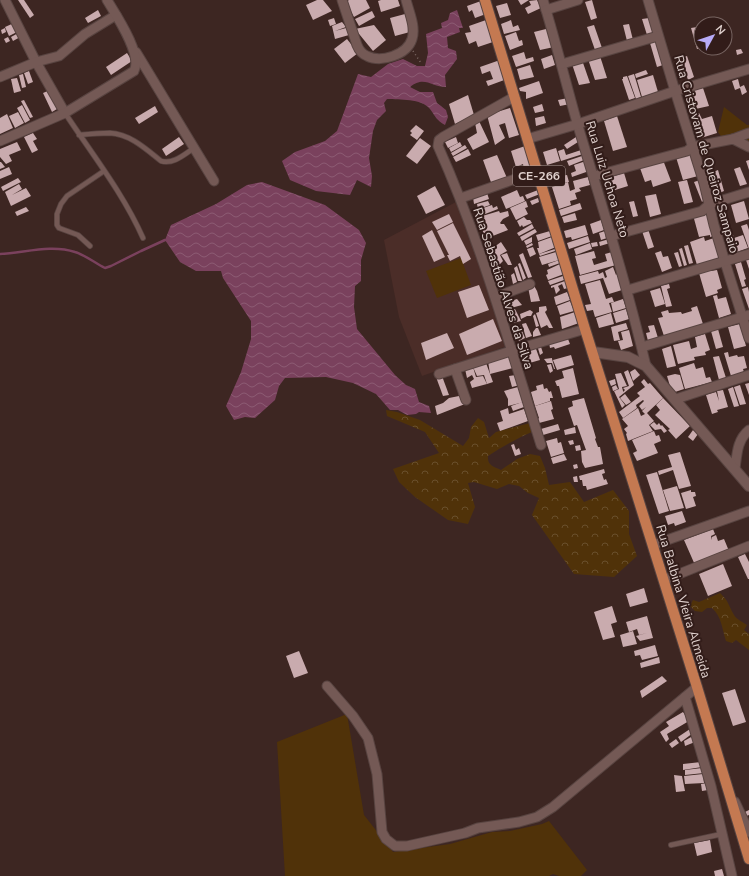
<svg xmlns="http://www.w3.org/2000/svg" width="749" height="876" font-family="'Nunito Sans',sans-serif">
  <style>
    .built { fill: #4b2d28 }
    .grass { fill: #503209 }
    .forest { fill: url(#forest-crowns) }
    .water { fill: url(#water-waves) }
    .lines { fill: none; stroke-linecap: round; stroke-linejoin: round }
    .stream { stroke: #7a415d; stroke-width: 2.5 }
    .building { fill: #c9abae }
    .service-casing { stroke: #584441; stroke-width: 6 }
    .minor-casing { stroke: #584441; stroke-width: 11 }
    .tertiary-casing { stroke: #584441; stroke-width: 12 }
    .primary-casing { stroke: #584441; stroke-width: 12 }
    .path { stroke: #7d6965; stroke-width: 1.5; stroke-dasharray: 1 3; stroke-linecap: butt }
    .service { stroke: #745955; stroke-width: 4.5 }
    .minor { stroke: #745955; stroke-width: 9 }
    .tertiary { stroke: #745955; stroke-width: 10 }
    .primary { stroke: #c47951; stroke-width: 10 }
    .labels { text-anchor: middle; stroke-width: 4; stroke-linejoin: round; paint-order: stroke }
    .shield { fill: #321c19; stroke: #ab9a97; stroke-width: 1 }
    .shield-label { font-size: 12px; font-weight: bold; fill: #dfd0cd }
    .street-label { font-size: 13px; fill: #dfd0cd; stroke: #321c19 }
  </style>
  <defs>
    <pattern id="forest-crowns" width="20" height="18" patternUnits="userSpaceOnUse"><rect width="20" height="18" fill="#503209"/><path d="M2 6a3 3 0 1 1 6 0M12 15a3 3 0 1 1 6 0" fill="none" stroke="#694f2c"/></pattern>
    <pattern id="water-waves" width="16" height="10" patternUnits="userSpaceOnUse"><rect width="16" height="10" fill="#7a415d"/><path d="M0 5q4-4 8 0t8 0" fill="none" stroke="#8c5b73"/></pattern>
  </defs>
  <rect width="100%" height="100%" fill="#3d2622"/>
  <path class="built" d="M 456,202 L 486,281 L 507,346 L 422,376 L 399,317 L 384,240 Z"/>
  <g class="grass">
    <path d="M 724,107 L 747,125 L 749,125 L 749,141 L 738,136 L 723,139 L 718,132 Z"/>
    <path d="M 461,258 L 471,285 L 437,298 L 426,271 Z"/>
    <path d="M 347,714 L 364,815 L 393,852 L 450,844 L 492,832 L 510,831 L 542,824 L 549,821 L 587,870 L 581,876 L 559,876 L 553,874 L 549,876 L 285,876 L 277,742 Z"/>
  </g>
  <g class="forest">
    <path d="M 386,410 L 397,412 L 420,420 L 463,446 L 469,438 L 471,427 L 478,418 L 484,422 L 489,438 L 496,432 L 530,423 L 534,431 C 518,438 503,446 488,456 C 487,465 493,467 501,470 L 517,459 L 530,454 L 540,456 L 545,468 L 549,485 L 570,482 L 584,502 L 613,490 L 629,511 L 629,534 L 637,556 L 614,577 L 574,574 L 532,515 L 539,498 L 528,493 L 519,486 L 509,484 L 497,489 L 474,482 L 468,483 L 475,507 L 468,524 L 448,520 L 415,497 L 399,482 L 393,469 L 439,453 L 425,432 L 387,416 Z"/>
    <path d="M 720,593 C 729,601 729,607 734,615 C 737,620 743,622 747,625 L 744,630 L 749,634 L 749,650 L 736,640 L 732,643 L 726,641 C 722,629 722,617 712,608 L 707,608 L 702,612 L 695,611 L 690,606 L 693,600 L 699,602 Z"/>
  </g>
  <g class="water">
    <path d="M 457,10 L 463,28 L 459,28 L 460,32 L 447,37 L 448,48 L 456,51 L 457,59 L 445,75 L 446,87 C 432,87 424,75 410,87 L 420,92 L 433,92 L 437,103 L 446,110 L 448,117 L 445,125 C 436,120 436,117 430,109 C 421,98 400,100 387,99 L 384,103 L 386,111 L 377,120 L 373,131 L 369,158 L 372,176 L 371,187 L 357,180 L 350,195 L 316,191 L 290,180 L 282,161 L 295,152 L 325,141 L 337,131 L 358,74 L 371,77 L 388,64 L 403,59 L 417,66 L 425,66 L 428,53 L 426,34 L 442,28 L 441,23 L 448,20 L 450,13 Z"/>
    <path d="M 262,182 L 325,205 L 359,230 L 366,243 L 361,260 L 361,281 L 355,286 L 354,307 L 357,329 L 395,375 L 406,385 L 415,389 L 419,402 L 429,406 L 431,413 L 419,412 L 416,414 L 407,415 L 398,410 L 390,410 L 376,394 L 353,383 L 326,377 L 285,378 L 279,386 L 275,400 L 255,418 L 245,417 L 234,420 L 226,406 L 241,372 L 251,339 L 251,321 L 223,278 L 221,271 L 196,271 L 180,262 L 165,240 L 171,225 L 216,204 L 247,185 Z"/>
  </g>
  <g class="lines">
    <path class="stream" d="M 0,254 C 24,253 51,244 75,252 C 85,255 95,263 105,268 L 111,266 L 141,251 L 165,240"/>
  </g>
  <g class="building">
    <path d="M 18,0 L 24,0 L 34,15 L 30,18 Z"/>
    <path d="M 317,0 L 323,0 L 332,11 L 313,20 L 306,5 Z"/>
    <path d="M 349,0 L 366,0 L 370,8 L 354,17 L 346,2 Z"/>
    <path d="M 381,0 L 398,0 L 400,6 L 381,12 L 378,1 Z"/>
    <path d="M 518,0 L 529,0 L 521,5 Z"/>
    <path d="M 537,0 L 541,8 L 528,14 L 525,8 L 531,5 L 529,1 Z"/>
    <path d="M 592,0 L 597,18 L 591,20 L 585,2 Z"/>
    <path d="M 481,1 L 486,14 L 475,18 L 472,10 L 469,12 L 467,6 Z"/>
    <path d="M 507,3 L 511,15 L 500,18 L 496,6 Z"/>
    <path d="M 98,10 L 101,16 L 88,23 L 85,18 Z"/>
    <path d="M 372,11 L 375,17 L 359,26 L 355,19 Z"/>
    <path d="M 405,14 L 410,32 L 395,36 L 390,18 Z"/>
    <path d="M 334,18 L 336,24 L 330,26 L 328,20 Z"/>
    <path d="M 649,18 L 654,34 L 647,35 L 642,19 Z"/>
    <path d="M 486,20 L 493,42 L 478,47 L 476,41 L 469,44 L 465,33 L 471,32 L 469,26 Z"/>
    <path d="M 511,20 L 513,27 L 518,25 L 520,30 L 504,34 L 501,24 Z"/>
    <path d="M 342,22 L 346,27 L 335,31 L 346,28 L 349,35 L 335,39 L 332,26 Z"/>
    <path d="M 14,23 L 19,31 L 9,36 L 5,27 Z"/>
    <path d="M 629,24 L 633,40 L 627,41 L 623,25 Z"/>
    <path d="M 374,25 L 386,40 L 373,51 L 355,29 Z"/>
    <path d="M 594,25 L 602,48 L 595,50 L 587,27 Z"/>
    <path d="M 697,27 L 701,39 L 701,48 L 697,49 L 691,28 Z"/>
    <path d="M 5,28 L 6,32 L 2,34 L 1,30 Z"/>
    <path d="M 550,28 L 554,47 L 540,50 L 534,32 Z"/>
    <path d="M 20,32 L 22,36 L 13,41 L 11,37 Z"/>
    <path d="M 516,32 L 519,41 L 522,40 L 523,45 L 510,50 L 505,36 Z"/>
    <path d="M 8,37 L 10,41 L 6,43 L 4,39 Z"/>
    <path d="M 347,39 L 358,53 L 345,63 L 334,49 Z"/>
    <path d="M 656,41 L 663,65 L 657,67 L 650,43 Z"/>
    <path d="M 741,49 L 743,53 L 737,55 L 736,50 Z"/>
    <path d="M 524,52 L 526,59 L 533,57 L 534,61 L 516,67 L 512,56 Z"/>
    <path d="M 127,53 L 132,61 L 111,75 L 106,67 Z"/>
    <path d="M 552,55 L 555,65 L 544,69 L 541,59 Z"/>
    <path d="M 600,56 L 607,78 L 595,80 L 588,59 Z"/>
    <path d="M 687,56 L 694,77 L 688,80 L 681,58 Z"/>
    <path d="M 500,60 L 507,79 L 488,86 L 486,81 L 493,79 L 490,71 L 482,74 L 480,67 Z"/>
    <path d="M 582,60 L 590,83 L 579,85 L 572,64 Z"/>
    <path d="M 530,65 L 534,77 L 520,80 L 517,69 Z"/>
    <path d="M 646,70 L 648,74 L 636,78 L 635,74 Z"/>
    <path d="M 29,71 L 33,82 L 28,84 L 24,73 Z"/>
    <path d="M 23,74 L 26,87 L 22,88 L 19,75 Z"/>
    <path d="M 634,74 L 641,97 L 636,99 L 628,76 Z"/>
    <path d="M 653,75 L 658,92 L 642,97 L 637,80 Z"/>
    <path d="M 627,76 L 635,98 L 629,100 L 622,79 L 623,79 L 623,77 Z"/>
    <path d="M 17,78 L 21,91 L 14,93 L 11,79 Z"/>
    <path d="M 738,79 L 740,87 L 744,85 L 747,92 L 742,95 L 740,88 L 735,90 L 732,81 Z"/>
    <path d="M 539,81 L 543,93 L 526,99 L 526,92 L 520,91 L 519,88 Z"/>
    <path d="M 703,88 L 709,106 L 691,110 L 685,92 Z"/>
    <path d="M 50,90 L 57,109 L 52,112 L 43,93 Z"/>
    <path d="M 468,95 L 474,115 L 455,124 L 449,104 Z"/>
    <path d="M 568,98 L 570,104 L 560,106 L 558,100 Z"/>
    <path d="M 24,100 L 33,117 L 30,118 L 21,101 Z"/>
    <path d="M 542,104 L 544,111 L 535,113 L 533,107 Z"/>
    <path d="M 22,105 L 30,120 L 25,123 L 17,108 Z"/>
    <path d="M 155,106 L 158,112 L 139,124 L 135,118 Z"/>
    <path d="M 510,108 L 519,135 L 509,138 L 505,123 L 499,125 L 505,138 L 495,145 L 487,115 Z"/>
    <path d="M 18,112 L 24,123 L 15,128 L 9,116 Z"/>
    <path d="M 699,113 L 702,119 L 712,116 L 717,133 L 701,138 L 693,115 Z"/>
    <path d="M 7,114 L 13,128 L 0,134 L 0,118 Z"/>
    <path d="M 544,116 L 546,123 L 536,126 L 535,118 Z"/>
    <path d="M 617,116 L 627,147 L 613,151 L 604,121 Z"/>
    <path d="M 479,121 L 489,142 L 473,150 L 467,139 L 477,133 L 475,123 Z"/>
    <path d="M 416,125 L 424,131 L 417,140 L 410,135 L 412,133 L 410,131 Z"/>
    <path d="M 33,133 L 37,139 L 33,141 L 38,150 L 32,153 L 24,137 Z"/>
    <path d="M 179,137 L 184,144 L 166,156 L 162,149 Z"/>
    <path d="M 456,137 L 458,143 L 448,148 L 445,142 Z"/>
    <path d="M 576,137 L 578,142 L 567,149 L 564,145 Z"/>
    <path d="M 420,138 L 431,146 L 417,164 L 406,156 Z"/>
    <path d="M 17,142 L 21,150 L 9,155 L 12,161 L 6,164 L 0,157 L 0,149 Z"/>
    <path d="M 460,142 L 462,146 L 451,152 L 449,148 Z"/>
    <path d="M 465,145 L 467,148 L 453,156 L 451,153 Z"/>
    <path d="M 525,146 L 531,166 L 524,170 L 523,164 L 516,167 L 511,151 Z"/>
    <path d="M 556,148 L 560,161 L 547,165 L 543,152 Z"/>
    <path d="M 468,149 L 471,155 L 456,162 L 453,157 Z"/>
    <path d="M 564,149 L 566,155 L 581,150 L 583,154 L 561,161 L 558,151 Z"/>
    <path d="M 691,153 L 698,176 L 683,180 L 676,157 Z"/>
    <path d="M 497,155 L 507,178 L 492,185 L 483,160 Z"/>
    <path d="M 582,156 L 584,160 L 569,166 L 567,161 Z"/>
    <path d="M 663,160 L 671,181 L 653,187 L 651,180 L 645,182 L 640,168 Z"/>
    <path d="M 749,160 L 749,170 L 746,161 Z"/>
    <path d="M 586,161 L 589,171 L 572,177 L 571,173 L 576,171 L 574,165 Z"/>
    <path d="M 0,162 L 1,162 L 5,167 L 0,169 Z"/>
    <path d="M 9,167 L 12,174 L 0,179 L 0,171 Z"/>
    <path d="M 740,167 L 747,184 L 740,186 L 734,169 Z"/>
    <path d="M 718,170 L 724,191 L 717,194 L 711,173 Z"/>
    <path d="M 624,173 L 628,186 L 612,191 L 608,178 Z"/>
    <path d="M 567,175 L 569,182 L 549,185 L 548,178 Z"/>
    <path d="M 588,177 L 590,185 L 579,188 L 581,191 L 575,193 L 577,199 L 570,201 L 571,205 L 559,209 L 552,187 L 568,182 L 570,191 L 575,189 L 573,181 Z"/>
    <path d="M 18,178 L 21,182 L 3,191 L 1,187 Z"/>
    <path d="M 687,180 L 693,202 L 684,204 L 678,182 Z"/>
    <path d="M 700,180 L 705,199 L 702,202 L 694,182 Z"/>
    <path d="M 19,184 L 22,189 L 12,195 L 26,188 L 31,196 L 11,206 L 5,192 Z"/>
    <path d="M 435,186 L 445,205 L 426,214 L 417,196 Z"/>
    <path d="M 517,190 L 520,197 L 523,196 L 525,201 L 506,209 L 501,197 Z"/>
    <path d="M 538,190 L 540,194 L 527,199 L 525,195 Z"/>
    <path d="M 487,193 L 489,199 L 474,204 L 473,197 Z"/>
    <path d="M 656,194 L 661,214 L 650,217 L 645,196 Z"/>
    <path d="M 538,198 L 539,202 L 532,205 L 530,201 Z"/>
    <path d="M 488,201 L 490,205 L 478,209 L 477,204 Z"/>
    <path d="M 526,201 L 528,207 L 525,208 L 528,214 L 516,220 L 510,208 Z"/>
    <path d="M 634,201 L 638,216 L 633,217 L 629,202 Z"/>
    <path d="M 744,201 L 749,219 L 736,223 L 731,205 Z"/>
    <path d="M 580,203 L 582,209 L 561,216 L 559,210 Z"/>
    <path d="M 492,205 L 493,208 L 497,206 L 498,209 L 480,216 L 477,210 Z"/>
    <path d="M 26,207 L 29,211 L 17,216 L 15,212 Z"/>
    <path d="M 499,211 L 500,213 L 508,211 L 509,216 L 503,219 L 500,223 L 501,224 L 504,224 L 508,230 L 485,239 L 479,217 Z"/>
    <path d="M 707,212 L 716,235 L 710,237 L 710,235 L 699,237 L 693,215 Z"/>
    <path d="M 575,213 L 577,220 L 564,223 L 562,217 Z"/>
    <path d="M 449,214 L 453,222 L 437,230 L 432,222 Z"/>
    <path d="M 524,217 L 527,220 L 530,220 L 532,223 L 523,227 L 522,225 L 520,227 L 517,221 Z"/>
    <path d="M 601,220 L 604,230 L 593,234 L 590,224 Z"/>
    <path d="M 453,223 L 471,259 L 463,264 L 460,256 L 450,261 L 447,255 L 449,255 L 437,231 Z"/>
    <path d="M 532,224 L 534,228 L 519,236 L 517,233 Z"/>
    <path d="M 747,224 L 749,230 L 749,249 L 741,226 Z"/>
    <path d="M 585,225 L 588,235 L 572,240 L 571,237 L 566,238 L 564,231 Z"/>
    <path d="M 535,229 L 537,232 L 522,241 L 520,237 Z"/>
    <path d="M 648,229 L 654,247 L 648,249 L 642,231 Z"/>
    <path d="M 432,230 L 445,257 L 434,262 L 422,236 Z"/>
    <path d="M 550,231 L 552,236 L 538,241 L 536,235 Z"/>
    <path d="M 605,231 L 607,238 L 601,240 L 599,233 Z"/>
    <path d="M 732,232 L 734,238 L 743,235 L 748,248 L 731,254 L 725,234 Z"/>
    <path d="M 588,236 L 590,242 L 569,249 L 567,243 Z"/>
    <path d="M 532,237 L 532,242 L 526,245 L 524,241 Z"/>
    <path d="M 552,237 L 553,243 L 554,243 L 556,247 L 539,254 L 537,248 L 539,248 L 538,242 Z"/>
    <path d="M 704,237 L 705,241 L 714,238 L 720,258 L 697,265 L 690,242 Z"/>
    <path d="M 609,239 L 610,243 L 600,246 L 599,242 Z"/>
    <path d="M 501,242 L 507,251 L 500,255 L 503,261 L 497,267 L 492,259 L 490,250 Z"/>
    <path d="M 597,242 L 598,246 L 592,247 L 591,243 Z"/>
    <path d="M 532,243 L 533,245 L 527,248 L 526,246 Z"/>
    <path d="M 590,243 L 592,249 L 576,255 L 574,249 Z"/>
    <path d="M 688,245 L 693,263 L 689,264 L 684,246 Z"/>
    <path d="M 533,247 L 536,254 L 530,257 L 527,249 Z"/>
    <path d="M 682,248 L 687,265 L 684,266 L 679,249 Z"/>
    <path d="M 555,249 L 555,251 L 540,256 L 539,254 Z"/>
    <path d="M 594,251 L 596,258 L 592,259 L 594,265 L 607,261 L 605,254 L 612,252 L 616,265 L 580,275 L 575,256 Z"/>
    <path d="M 661,251 L 663,257 L 668,256 L 672,268 L 662,272 L 655,253 Z"/>
    <path d="M 556,252 L 559,260 L 542,265 L 539,257 Z"/>
    <path d="M 678,252 L 682,266 L 679,267 L 674,253 Z"/>
    <path d="M 507,253 L 512,265 L 508,265 L 501,255 Z"/>
    <path d="M 523,253 L 532,277 L 528,278 L 519,255 Z"/>
    <path d="M 749,259 L 749,269 L 746,260 Z"/>
    <path d="M 559,260 L 560,263 L 549,267 L 548,264 Z"/>
    <path d="M 741,262 L 746,279 L 744,280 L 746,286 L 742,287 L 735,264 Z"/>
    <path d="M 520,263 L 526,278 L 523,280 L 518,264 Z"/>
    <path d="M 560,264 L 564,274 L 548,280 L 546,275 L 548,274 L 547,270 Z"/>
    <path d="M 517,266 L 522,281 L 518,281 L 514,268 Z"/>
    <path d="M 613,267 L 616,275 L 617,274 L 622,290 L 609,294 L 603,278 L 581,284 L 579,276 L 598,271 L 599,274 L 603,272 L 605,278 L 607,277 L 605,271 Z"/>
    <path d="M 711,270 L 711,271 L 717,270 L 722,288 L 717,290 L 718,293 L 706,297 L 699,273 Z"/>
    <path d="M 514,273 L 517,282 L 513,284 L 511,275 Z"/>
    <path d="M 563,276 L 564,280 L 550,285 L 548,281 Z"/>
    <path d="M 600,280 L 606,299 L 612,297 L 614,302 L 609,303 L 612,312 L 595,317 L 593,310 L 587,311 L 585,305 L 591,304 L 585,284 Z"/>
    <path d="M 565,281 L 568,288 L 564,289 L 562,284 L 558,286 L 560,290 L 556,294 L 554,287 L 551,288 L 551,286 Z"/>
    <path d="M 533,284 L 537,291 L 540,301 L 531,302 L 528,287 Z"/>
    <path d="M 669,284 L 670,288 L 667,289 L 672,306 L 666,307 L 661,286 Z"/>
    <path d="M 479,285 L 489,310 L 467,318 L 458,292 Z"/>
    <path d="M 748,287 L 749,292 L 749,309 L 742,289 Z"/>
    <path d="M 660,288 L 665,304 L 655,307 L 650,291 Z"/>
    <path d="M 567,292 L 570,300 L 556,305 L 554,297 Z"/>
    <path d="M 717,295 L 718,299 L 726,297 L 731,314 L 719,318 L 713,296 Z"/>
    <path d="M 517,299 L 522,305 L 507,309 L 505,303 Z"/>
    <path d="M 623,299 L 626,308 L 613,312 L 611,303 Z"/>
    <path d="M 570,301 L 574,311 L 560,315 L 557,306 Z"/>
    <path d="M 546,306 L 547,310 L 545,312 L 553,328 L 549,328 L 547,325 L 541,328 L 536,313 L 539,312 L 539,307 Z"/>
    <path d="M 697,306 L 703,324 L 697,326 L 695,320 L 697,326 L 664,336 L 658,318 L 663,317 L 661,312 L 668,310 L 669,313 L 681,312 L 682,314 L 692,311 L 691,308 Z"/>
    <path d="M 515,309 L 521,321 L 513,323 L 510,311 Z"/>
    <path d="M 626,309 L 629,319 L 616,323 L 613,313 Z"/>
    <path d="M 530,310 L 533,312 L 531,316 L 527,316 L 521,319 L 520,314 Z"/>
    <path d="M 575,312 L 579,323 L 562,329 L 560,317 Z"/>
    <path d="M 611,313 L 614,324 L 599,328 L 596,318 Z"/>
    <path d="M 535,314 L 539,326 L 536,327 L 533,316 Z"/>
    <path d="M 493,319 L 502,341 L 467,355 L 459,334 Z"/>
    <path d="M 526,323 L 532,336 L 526,338 L 522,324 Z"/>
    <path d="M 626,323 L 628,329 L 618,332 L 620,340 L 614,341 L 611,327 Z"/>
    <path d="M 740,324 L 746,346 L 734,349 L 728,327 Z"/>
    <path d="M 654,325 L 658,338 L 648,341 L 646,333 L 650,332 L 648,326 Z"/>
    <path d="M 520,326 L 525,338 L 519,341 L 514,330 Z"/>
    <path d="M 536,328 L 538,328 L 541,335 L 533,337 L 533,332 Z"/>
    <path d="M 718,329 L 723,347 L 716,349 L 711,331 Z"/>
    <path d="M 629,330 L 633,346 L 621,350 L 618,341 L 623,340 L 621,332 Z"/>
    <path d="M 447,333 L 454,348 L 426,360 L 421,343 Z"/>
    <path d="M 705,334 L 710,350 L 705,352 L 706,355 L 694,357 L 695,360 L 678,364 L 673,345 L 689,341 L 691,349 L 697,347 L 695,337 Z"/>
    <path d="M 568,339 L 570,344 L 555,349 L 554,347 L 550,348 L 549,343 Z"/>
    <path d="M 540,344 L 543,353 L 540,355 L 537,345 Z"/>
    <path d="M 535,346 L 540,360 L 526,364 L 522,350 Z"/>
    <path d="M 671,346 L 676,366 L 667,368 L 662,349 Z"/>
    <path d="M 728,352 L 729,357 L 737,355 L 738,357 L 744,356 L 747,368 L 743,369 L 744,372 L 731,376 L 724,353 Z"/>
    <path d="M 571,355 L 574,365 L 557,370 L 553,360 Z"/>
    <path d="M 509,356 L 513,368 L 490,374 L 488,361 Z"/>
    <path d="M 719,356 L 726,378 L 719,380 L 713,357 Z"/>
    <path d="M 552,358 L 552,359 L 555,369 L 554,369 L 552,363 L 547,363 L 544,359 Z"/>
    <path d="M 486,363 L 493,382 L 487,384 L 484,375 L 477,376 L 473,367 Z"/>
    <path d="M 694,363 L 696,369 L 703,367 L 706,378 L 710,377 L 712,382 L 685,389 L 679,368 Z"/>
    <path d="M 551,364 L 553,371 L 550,373 L 547,365 Z"/>
    <path d="M 473,367 L 476,377 L 483,376 L 487,384 L 472,388 L 470,382 L 474,379 L 472,375 L 467,378 L 465,369 Z"/>
    <path d="M 573,368 L 579,394 L 562,398 L 559,386 L 557,386 L 555,381 L 564,378 L 562,371 Z"/>
    <path d="M 635,369 L 640,375 L 633,381 L 630,372 Z"/>
    <path d="M 628,370 L 634,385 L 619,397 L 625,405 L 622,408 L 614,391 L 619,389 L 615,374 L 621,373 L 627,386 L 622,387 L 623,391 L 623,392 L 625,390 L 623,388 L 629,386 L 624,372 Z"/>
    <path d="M 675,374 L 680,375 L 684,389 L 672,393 L 667,376 Z"/>
    <path d="M 516,375 L 520,385 L 512,387 L 509,376 Z"/>
    <path d="M 442,376 L 449,395 L 443,396 L 436,377 Z"/>
    <path d="M 615,379 L 616,384 L 611,386 L 609,381 Z"/>
    <path d="M 644,379 L 648,384 L 650,383 L 663,398 L 647,413 L 654,421 L 649,425 L 653,431 L 628,441 L 626,434 L 627,433 L 624,429 L 628,426 L 622,419 L 638,408 L 641,416 L 645,414 L 642,411 L 646,407 L 642,410 L 639,406 L 644,401 L 643,400 L 636,405 L 637,408 L 623,418 L 619,412 L 640,396 L 637,393 L 645,387 L 641,382 Z"/>
    <path d="M 749,383 L 749,395 L 745,384 Z"/>
    <path d="M 543,384 L 544,389 L 547,388 L 549,392 L 551,391 L 553,398 L 550,398 L 550,401 L 535,406 L 531,392 L 537,390 L 536,386 Z"/>
    <path d="M 616,385 L 618,389 L 613,391 L 612,387 Z"/>
    <path d="M 740,385 L 746,404 L 740,405 L 734,387 Z"/>
    <path d="M 518,387 L 524,402 L 508,406 L 508,399 L 504,391 Z"/>
    <path d="M 733,387 L 739,406 L 734,407 L 728,389 Z"/>
    <path d="M 458,389 L 465,404 L 437,415 L 435,406 L 443,403 L 449,398 L 459,396 Z"/>
    <path d="M 723,390 L 728,407 L 717,410 L 718,412 L 712,414 L 706,395 L 716,392 L 719,401 L 717,391 Z"/>
    <path d="M 625,394 L 631,402 L 626,405 L 620,398 Z"/>
    <path d="M 584,398 L 596,438 L 595,439 L 598,447 L 600,447 L 603,464 L 585,468 L 582,462 L 581,451 L 586,450 L 577,425 L 574,426 L 568,408 L 573,406 L 572,401 Z"/>
    <path d="M 663,398 L 690,426 L 676,439 L 668,430 L 670,429 L 655,415 L 660,410 L 656,405 Z"/>
    <path d="M 525,401 L 528,416 L 523,405 L 524,407 L 513,411 L 511,406 Z"/>
    <path d="M 551,401 L 553,409 L 551,410 L 554,419 L 539,423 L 538,419 L 539,418 L 535,406 Z"/>
    <path d="M 508,408 L 509,414 L 524,409 L 528,421 L 500,431 L 497,423 L 503,421 L 500,411 Z"/>
    <path d="M 654,422 L 657,425 L 659,423 L 661,426 L 662,425 L 667,431 L 664,433 L 661,429 L 655,430 L 650,425 Z"/>
    <path d="M 558,424 L 560,430 L 543,435 L 541,429 Z"/>
    <path d="M 575,427 L 576,433 L 565,435 L 564,430 Z"/>
    <path d="M 693,430 L 698,434 L 693,441 L 688,437 Z"/>
    <path d="M 654,431 L 656,436 L 659,435 L 661,441 L 654,444 L 658,453 L 637,461 L 633,453 L 637,451 L 632,440 Z"/>
    <path d="M 557,438 L 558,443 L 561,442 L 564,453 L 551,457 L 546,441 Z"/>
    <path d="M 573,440 L 574,444 L 570,445 L 568,441 Z"/>
    <path d="M 514,444 L 516,450 L 519,448 L 521,454 L 515,456 L 511,445 Z"/>
    <path d="M 580,445 L 581,450 L 576,451 L 575,446 Z"/>
    <path d="M 680,452 L 691,486 L 679,489 L 673,470 L 659,475 L 658,471 L 672,467 L 668,455 Z"/>
    <path d="M 564,454 L 567,460 L 553,464 L 551,458 Z"/>
    <path d="M 577,464 L 578,468 L 574,469 L 573,465 Z"/>
    <path d="M 604,469 L 605,473 L 602,474 L 604,480 L 606,479 L 608,484 L 587,490 L 586,486 L 583,486 L 582,480 L 580,480 L 579,476 Z"/>
    <path d="M 657,472 L 669,511 L 659,514 L 646,475 Z"/>
    <path d="M 577,476 L 578,482 L 574,482 L 573,477 Z"/>
    <path d="M 677,486 L 684,508 L 670,511 L 663,490 Z"/>
    <path d="M 691,490 L 691,492 L 695,492 L 696,496 L 693,497 L 696,506 L 686,509 L 681,493 Z"/>
    <path d="M 682,511 L 686,522 L 675,526 L 674,523 L 668,525 L 665,516 Z"/>
    <path d="M 713,529 L 715,534 L 711,536 L 712,540 L 712,537 L 716,535 L 718,541 L 724,539 L 729,551 L 695,565 L 684,540 Z"/>
    <path d="M 745,554 L 749,562 L 749,579 L 748,579 L 738,557 Z"/>
    <path d="M 723,564 L 732,586 L 708,596 L 699,574 Z"/>
    <path d="M 644,588 L 648,602 L 630,607 L 626,594 Z"/>
    <path d="M 612,606 L 617,622 L 611,624 L 615,637 L 603,640 L 594,612 Z"/>
    <path d="M 647,616 L 653,638 L 640,641 L 636,636 L 647,633 L 639,635 L 637,629 L 629,632 L 626,622 Z"/>
    <path d="M 633,631 L 637,644 L 623,647 L 620,635 Z"/>
    <path d="M 655,645 L 658,656 L 642,660 L 640,655 L 635,656 L 634,651 Z"/>
    <path d="M 299,651 L 308,673 L 294,678 L 286,656 Z"/>
    <path d="M 659,657 L 660,663 L 641,668 L 640,663 Z"/>
    <path d="M 662,676 L 667,681 L 642,698 L 640,691 Z"/>
    <path d="M 735,689 L 746,722 L 733,726 L 722,693 Z"/>
    <path d="M 683,712 L 689,721 L 667,734 L 669,739 L 666,742 L 660,732 L 669,726 L 666,722 Z"/>
    <path d="M 690,729 L 693,733 L 681,742 L 678,737 Z"/>
    <path d="M 693,736 L 695,742 L 685,746 L 684,741 Z"/>
    <path d="M 676,739 L 679,743 L 672,748 L 669,744 Z"/>
    <path d="M 701,762 L 702,767 L 683,770 L 683,764 Z"/>
    <path d="M 702,768 L 704,773 L 685,775 L 685,770 Z"/>
    <path d="M 703,774 L 704,783 L 685,784 L 684,776 Z"/>
    <path d="M 674,775 L 682,776 L 685,791 L 676,792 Z"/>
    <path d="M 707,783 L 708,790 L 702,791 L 701,784 Z"/>
    <path d="M 749,810 L 749,815 L 744,817 L 743,813 Z"/>
    <path d="M 710,840 L 712,852 L 697,856 L 694,843 Z"/>
    <path d="M 722,869 L 724,876 L 715,876 L 714,871 Z"/>
  </g>
  <g class="lines">
    <defs>
      <g id="service">
        <path d="M 65,113 C 92,154 123,193 143,238"/>
        <path d="M 79,135 C 89,134 100,133 110,133 C 130,134 146,149 161,161 C 173,165 185,154 194,148"/>
        <path d="M 90,246 L 78,235 L 59,228 L 57,225 L 57,214 L 61,204 L 67,196 L 104,171"/>
        <path d="M 671,845 L 722,834"/>
      </g>
      <g id="minor">
        <path d="M 5,0 L 36,62 L 65,113"/>
        <path d="M 342,0 L 357,45 C 359,50 362,54 367,56 C 381,63 407,55 412,39 C 416,27 409,12 406,0"/>
        <path d="M 543,0 C 556,42 566,84 578,126 C 602,206 627,285 646,366"/>
        <path d="M 648,0 L 675,91 L 704,183 L 714,225 L 725,262 L 749,338"/>
        <path d="M 546,10 L 578,0"/>
        <path d="M 136,52 L 214,181"/>
        <path d="M 562,64 L 658,36"/>
        <path d="M 0,77 L 36,62 L 59,56 L 85,34 L 116,15"/>
        <path d="M 514,97 L 443,137 L 439,140 L 438,146 C 481,242 509,344 541,445"/>
        <path d="M 527,139 L 578,124 L 675,91 L 749,69"/>
        <path d="M 733,139 L 749,133"/>
        <path d="M 0,141 L 65,113 L 134,71 C 143,55 116,15 107,0"/>
        <path d="M 594,176 L 687,151 L 692,147 L 733,139 L 749,147"/>
        <path d="M 461,198 L 538,171"/>
        <path d="M 611,236 L 702,211 L 710,204 L 749,192"/>
        <path d="M 628,290 L 749,254"/>
        <path d="M 496,297 L 530,284"/>
        <path d="M 642,347 L 749,315"/>
        <path d="M 455,369 L 466,400"/>
        <path d="M 439,374 L 511,351 L 585,329"/>
        <path d="M 676,399 L 749,375"/>
        <path d="M 735,469 C 737,454 737,440 749,430"/>
        <path d="M 653,545 L 749,511"/>
        <path d="M 664,580 L 749,546"/>
        <path d="M 327,686 L 353,716 L 368,738 L 377,774 L 382,832 L 386,839 L 395,846 L 407,846 L 465,833 L 478,828 L 519,822 L 537,817 L 553,807 L 697,687"/>
        <path d="M 685,697 L 711,786 L 732,876"/>
        <path d="M 735,802 L 749,832"/>
      </g>
      <path id="tertiary" d="M 593,352 L 628,357 L 646,366 L 749,486"/>
      <path id="primary" d="M 485,0 L 585,329 L 697,687 L 749,859"/>
    </defs>
    <use href="#service" class="service-casing"/>
    <use href="#minor" class="minor-casing"/>
    <use href="#tertiary" class="tertiary-casing"/>
    <use href="#primary" class="primary-casing"/>
    <path class="path" d="M 413,51 L 421,63"/>
    <use href="#service" class="service"/>
    <use href="#minor" class="minor"/>
    <use href="#tertiary" class="tertiary"/>
    <use href="#primary" class="primary"/>
  </g>
  <g class="labels">
    <rect class="shield" x="513" y="166" width="52" height="20" rx="3"/>
    <g class="shield-label">
      <text x="539" y="180">CE-266</text>
    </g>
    <g class="street-label">
      <text transform="translate(707 154) rotate(74)" y="5">Rua Cristovam de Queiroz Sampaio</text>
      <text transform="translate(608 179) rotate(73)" y="5">Rua Luiz Uchoa Neto</text>
      <text transform="translate(504 288) rotate(72)" y="5">Rua Sebastião Alves da Silva</text>
      <text transform="translate(684 601) rotate(73)" y="5">Rua Balbina Vieira Almeida</text>
    </g>
  </g>
  <g transform="translate(713 36) rotate(50)"><circle r="19" fill="#321c19" stroke="#776461"/>
  <path d="M0-3L7 15L0 10L-7 15Z" fill="#b8abf7"/>
  <text y="-6" font-size="11" font-weight="bold" text-anchor="middle" fill="#dfd0cd">N</text>
  </g>
</svg>
